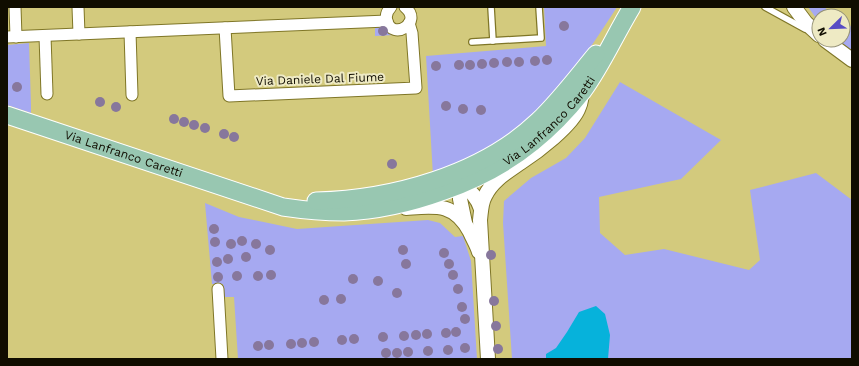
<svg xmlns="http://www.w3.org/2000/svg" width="859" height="366" font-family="'Work Sans',sans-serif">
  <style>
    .green { fill: #a6a9f1 }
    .water { fill: #06b2db }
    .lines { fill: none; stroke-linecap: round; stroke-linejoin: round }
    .service-casing { stroke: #7f7627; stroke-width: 8 }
    .minor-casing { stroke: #7f7627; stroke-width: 13 }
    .tertiary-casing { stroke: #7f7627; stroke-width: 16 }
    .primary-casing { stroke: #fff; stroke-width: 19 }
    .service { stroke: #fff; stroke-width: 5.5 }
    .minor { stroke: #fff; stroke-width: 11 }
    .tertiary { stroke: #fff; stroke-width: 14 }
    .primary { stroke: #98c7b1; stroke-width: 17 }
    .tree { fill: #87779c }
    .labels { text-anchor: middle; stroke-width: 4; stroke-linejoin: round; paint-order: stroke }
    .street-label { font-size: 12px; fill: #100d00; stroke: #eeeac4 }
  </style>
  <rect width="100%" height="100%" fill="#d3ca7d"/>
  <g class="green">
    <path d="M 544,7 L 617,7 C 581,63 546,115 488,150 C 471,160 451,167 433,176 L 426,56 L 546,46 Z"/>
    <path d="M 808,7 L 824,7 L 836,16 L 819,16 L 819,22 Z"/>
    <path d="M 843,21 L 852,27 L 852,52 L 837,40 L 843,40 Z"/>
    <path d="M 375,26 L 382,26 L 387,31 L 394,35 L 375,36 Z"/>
    <path d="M 29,43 L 31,105 L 31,113 L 7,105 L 7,45 Z"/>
    <path d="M 620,82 L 721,140 L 681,179 L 599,197 L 600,233 L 625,255 L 664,249 L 749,270 L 760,260 L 750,190 L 816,173 L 852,200 L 852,359 L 512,359 L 503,223 L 504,201 L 531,178 L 566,158 L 585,138 Z"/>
    <path d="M 205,203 L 239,217 L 297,229 L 428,220 L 440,223 L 455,237 L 463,236 L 471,261 L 477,359 L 238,359 L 234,297 L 224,297 L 223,284 L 212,284 Z"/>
  </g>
  <path class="water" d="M 596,306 L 605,314 L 610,335 L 608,359 L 546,359 L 546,354 L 556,348 L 567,332 L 579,312 Z"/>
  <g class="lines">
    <defs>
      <g id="service">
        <path d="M 491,7 L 493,41"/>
        <path d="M 765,7 L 805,29"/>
        <path d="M 472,42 L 541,38 L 539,7"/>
      </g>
      <g id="minor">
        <path d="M 15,7 L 16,37"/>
        <path d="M 78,7 L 79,34"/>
        <path d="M 391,7 C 387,11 385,15 387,21 C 392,41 424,23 405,7"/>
        <path d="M 225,28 L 229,96 L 416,88 L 412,33 L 409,23"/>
        <path d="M 130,32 L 132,95"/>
        <path d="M 45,36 L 47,94"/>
        <path d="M 7,37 L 387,21"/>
        <path d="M 218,289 L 222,359"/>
      </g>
      <g id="tertiary">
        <path d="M 794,7 L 806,23 L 819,35"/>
        <path d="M 825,40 L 852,60"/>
        <path d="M 460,184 L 460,199 L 465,223"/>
        <path d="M 460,184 C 471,191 477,197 481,209"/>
        <path d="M 406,208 C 435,206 454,202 470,232 C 473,239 477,245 479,252"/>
        <path d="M 488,359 L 480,220 C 481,212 481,203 485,196 C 492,181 507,172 520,163 C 537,152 573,125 579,107 C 581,103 581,99 582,95"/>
      </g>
      <g id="primary">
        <path id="s1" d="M 7,115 L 283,207 C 303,210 323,212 344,212 C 405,210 485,182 532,143 C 551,128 568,110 583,91 C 602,65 615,35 632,7"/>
        <path d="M 316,201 C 392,199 481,175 538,121 C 559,101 577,77 596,54"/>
      </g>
    </defs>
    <use href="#service" class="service-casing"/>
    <use href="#minor" class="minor-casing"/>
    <use href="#tertiary" class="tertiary-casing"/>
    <use href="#primary" class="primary-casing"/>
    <use href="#service" class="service"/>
    <use href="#minor" class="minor"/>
    <use href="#tertiary" class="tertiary"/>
    <use href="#primary" class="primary"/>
  </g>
  <g class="tree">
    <circle cx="564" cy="26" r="5"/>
    <circle cx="383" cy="31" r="5"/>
    <circle cx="547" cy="60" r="5"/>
    <circle cx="535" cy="61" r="5"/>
    <circle cx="507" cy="62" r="5"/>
    <circle cx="519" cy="62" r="5"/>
    <circle cx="494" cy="63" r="5"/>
    <circle cx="482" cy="64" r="5"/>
    <circle cx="459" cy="65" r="5"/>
    <circle cx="470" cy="65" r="5"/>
    <circle cx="436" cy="66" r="5"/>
    <circle cx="17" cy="87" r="5"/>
    <circle cx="100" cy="102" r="5"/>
    <circle cx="446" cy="106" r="5"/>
    <circle cx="116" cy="107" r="5"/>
    <circle cx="463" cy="109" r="5"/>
    <circle cx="481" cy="110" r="5"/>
    <circle cx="174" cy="119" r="5"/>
    <circle cx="184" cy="122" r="5"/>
    <circle cx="194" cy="125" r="5"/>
    <circle cx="205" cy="128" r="5"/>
    <circle cx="224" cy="134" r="5"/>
    <circle cx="234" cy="137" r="5"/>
    <circle cx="392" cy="164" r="5"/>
    <circle cx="214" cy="229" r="5"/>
    <circle cx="242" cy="241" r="5"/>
    <circle cx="215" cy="242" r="5"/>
    <circle cx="231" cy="244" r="5"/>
    <circle cx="256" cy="244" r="5"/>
    <circle cx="270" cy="250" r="5"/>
    <circle cx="403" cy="250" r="5"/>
    <circle cx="444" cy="253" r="5"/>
    <circle cx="491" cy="255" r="5"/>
    <circle cx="246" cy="257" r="5"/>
    <circle cx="228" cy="259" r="5"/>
    <circle cx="217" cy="262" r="5"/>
    <circle cx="406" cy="264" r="5"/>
    <circle cx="449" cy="264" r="5"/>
    <circle cx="271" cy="275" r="5"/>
    <circle cx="453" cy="275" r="5"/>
    <circle cx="237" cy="276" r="5"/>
    <circle cx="258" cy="276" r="5"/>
    <circle cx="218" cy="277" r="5"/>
    <circle cx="353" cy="279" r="5"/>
    <circle cx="378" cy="281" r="5"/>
    <circle cx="458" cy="289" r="5"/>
    <circle cx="397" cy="293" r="5"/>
    <circle cx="341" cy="299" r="5"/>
    <circle cx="324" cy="300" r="5"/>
    <circle cx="494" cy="301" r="5"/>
    <circle cx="462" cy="307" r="5"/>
    <circle cx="465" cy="319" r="5"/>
    <circle cx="496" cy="326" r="5"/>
    <circle cx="456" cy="332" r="5"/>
    <circle cx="446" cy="333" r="5"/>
    <circle cx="427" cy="334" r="5"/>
    <circle cx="416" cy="335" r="5"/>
    <circle cx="404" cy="336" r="5"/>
    <circle cx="383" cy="337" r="5"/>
    <circle cx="354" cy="339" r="5"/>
    <circle cx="342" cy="340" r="5"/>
    <circle cx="314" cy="342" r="5"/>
    <circle cx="302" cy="343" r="5"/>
    <circle cx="291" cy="344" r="5"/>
    <circle cx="269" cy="345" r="5"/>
    <circle cx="258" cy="346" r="5"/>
    <circle cx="465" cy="348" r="5"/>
    <circle cx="498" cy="349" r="5"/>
    <circle cx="448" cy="350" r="5"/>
    <circle cx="428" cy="351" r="5"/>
    <circle cx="408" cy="352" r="5"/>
    <circle cx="386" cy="353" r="5"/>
    <circle cx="397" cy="353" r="5"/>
  </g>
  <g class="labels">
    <g class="street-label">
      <text transform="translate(320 79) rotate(-2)" y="4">Via Daniele Dal Fiume</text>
      <text dy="4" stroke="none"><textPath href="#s1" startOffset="583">Via Lanfranco Caretti</textPath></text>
      <text dy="4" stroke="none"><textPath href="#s1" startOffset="123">Via Lanfranco Caretti</textPath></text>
    </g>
  </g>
  <rect width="859" height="366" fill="none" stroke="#100d00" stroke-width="16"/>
  <g transform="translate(831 28) rotate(247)"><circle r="19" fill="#eeeac4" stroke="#959276"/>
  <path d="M0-3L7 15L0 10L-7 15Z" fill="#584cc4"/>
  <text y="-6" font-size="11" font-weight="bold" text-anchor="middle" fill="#100d00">N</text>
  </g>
</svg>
